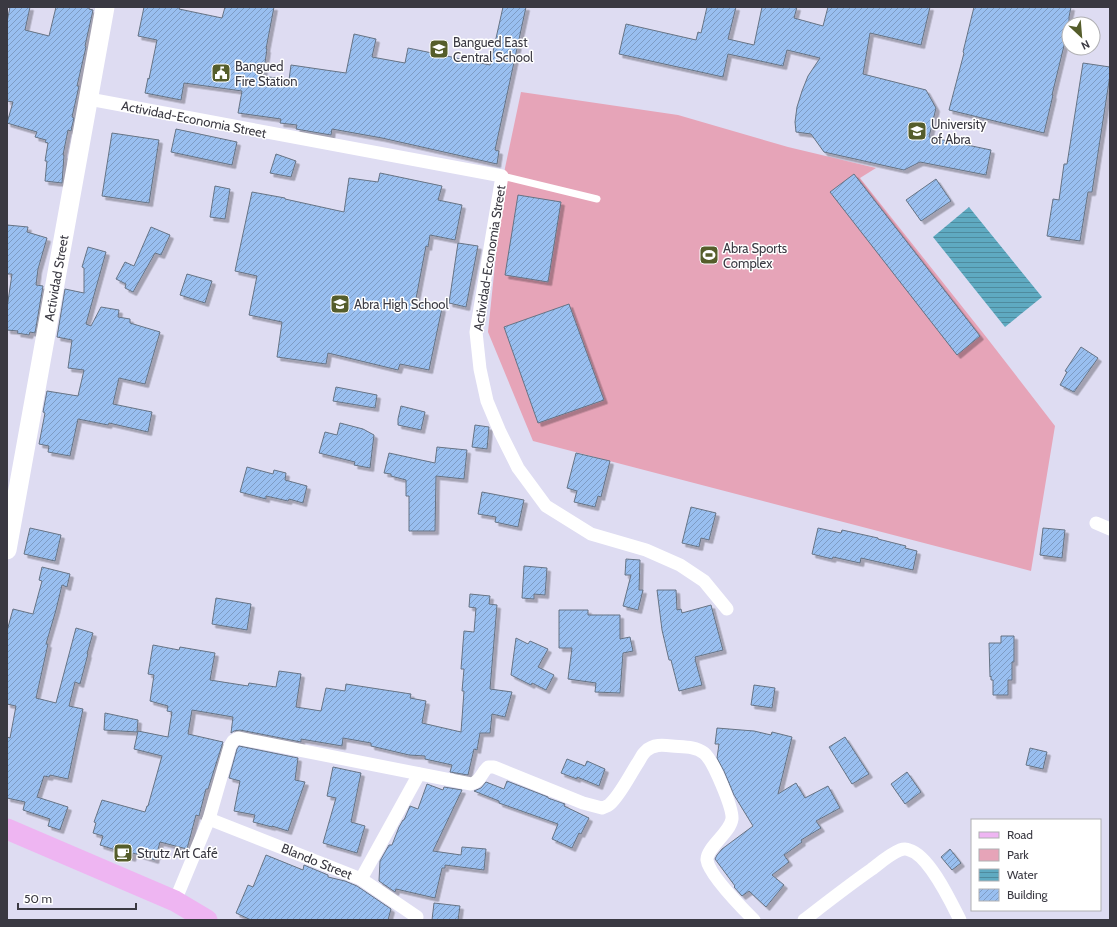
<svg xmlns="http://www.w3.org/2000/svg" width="1117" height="927" font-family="Cabin,sans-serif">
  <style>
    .park { fill: #e6a4b8 }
    .water { fill: url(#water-rules) }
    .building { fill: url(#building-hatch); stroke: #667384; filter: url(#shadow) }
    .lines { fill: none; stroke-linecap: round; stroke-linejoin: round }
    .lane { stroke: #fff; stroke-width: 7 }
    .street { stroke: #fff; stroke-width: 13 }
    .secondary { stroke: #fff; stroke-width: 19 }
    .primary { stroke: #eeb5f2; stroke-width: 21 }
    .labels { text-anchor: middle; stroke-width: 3; stroke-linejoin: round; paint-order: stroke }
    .poi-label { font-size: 13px; fill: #3a3942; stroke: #fff; text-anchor: start }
    .street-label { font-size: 13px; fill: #3a3942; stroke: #fff }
  </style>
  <defs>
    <pattern id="water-rules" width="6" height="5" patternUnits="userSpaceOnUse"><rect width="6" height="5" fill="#5faac1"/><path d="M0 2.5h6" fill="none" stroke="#4f8b9e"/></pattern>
    <pattern id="building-hatch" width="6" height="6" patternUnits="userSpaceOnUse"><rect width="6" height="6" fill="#99bff0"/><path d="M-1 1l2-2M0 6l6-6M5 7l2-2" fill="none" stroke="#7e9cc4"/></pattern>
    <filter id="shadow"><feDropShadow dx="3.5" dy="3.5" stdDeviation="0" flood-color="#0004"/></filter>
  </defs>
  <rect width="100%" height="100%" fill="#dedcf2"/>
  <path class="park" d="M 521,92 L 678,115 L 788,147 L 876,168 L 860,178 L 987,338 L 1055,426 L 1031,571 L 533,441 L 488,332 L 505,168 Z"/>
  <path class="water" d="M 969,207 L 1042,297 L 1005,327 L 933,237 Z"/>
  <g class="building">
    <path d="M 10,7 L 30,7 L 25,30 L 49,36 L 56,7 L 89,7 L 89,9 L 93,10 L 85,46 L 86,47 L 77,86 L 79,86 L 72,117 L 74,118 L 72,126 L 71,131 L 68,130 L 63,155 L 64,155 L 62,183 L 45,181 L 47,161 L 45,161 L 48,143 L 45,142 L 46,140 L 35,137 L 37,132 L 7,123 L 13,102 L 7,101 L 7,22 Z"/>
    <path d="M 144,7 L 180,7 L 179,9 L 222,18 L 225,7 L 274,7 L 266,49 L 267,49 L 263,76 L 289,80 L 291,65 L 346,73 L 354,34 L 376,39 L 372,57 L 405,63 L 408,48 L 490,65 L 503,7 L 526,7 L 495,150 L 499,151 L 497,164 L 382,138 L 332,129 L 331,135 L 296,129 L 297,125 L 280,123 L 281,119 L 238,113 L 242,91 L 184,83 L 181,100 L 145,93 L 148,78 L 149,79 L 157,40 L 138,36 Z"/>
    <path d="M 707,7 L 736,7 L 728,39 L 754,45 L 762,7 L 797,7 L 794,18 L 823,26 L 828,7 L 930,7 L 921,45 L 870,33 L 863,74 L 926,90 L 936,108 L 929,137 L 991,150 L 986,175 L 920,162 L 904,170 L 824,152 L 811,134 L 796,132 L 795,122 L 797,107 L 802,91 L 808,76 L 820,58 L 787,50 L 783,66 L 728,54 L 723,77 L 619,54 L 626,24 L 696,40 L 698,32 L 701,33 Z"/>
    <path d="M 974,7 L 1071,7 L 1069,17 L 1069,25 L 1052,95 L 1053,95 L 1044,133 L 949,110 L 964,53 L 963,52 Z"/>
    <path d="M 1083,63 L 1110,67 L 1110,75 L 1092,192 L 1088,192 L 1080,241 L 1047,236 L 1053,199 L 1059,200 L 1064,164 L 1067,164 Z"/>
    <path d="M 176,129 L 237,142 L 232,165 L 171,152 Z"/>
    <path d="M 112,133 L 159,140 L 149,203 L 102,196 Z"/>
    <path d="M 276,154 L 296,161 L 291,177 L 270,173 Z"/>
    <path d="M 380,173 L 442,186 L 438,200 L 462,205 L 455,240 L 430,235 L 428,247 L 426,246 L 415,304 L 442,308 L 429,370 L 400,364 L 398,370 L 328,353 L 326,364 L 277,357 L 282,322 L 249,315 L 257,276 L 235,271 L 252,192 L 285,198 L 285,199 L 344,212 L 349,178 L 378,182 Z"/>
    <path d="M 854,174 L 980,336 L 957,355 L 830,192 Z"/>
    <path d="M 936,179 L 951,201 L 921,221 L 906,200 Z"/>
    <path d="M 215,186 L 230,189 L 225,219 L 210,217 Z"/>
    <path d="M 518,195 L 561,202 L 548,282 L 505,275 Z"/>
    <path d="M 7,225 L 28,227 L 27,232 L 47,238 L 38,269 L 36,285 L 43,286 L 35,333 L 30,332 L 29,335 L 17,333 L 18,331 L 7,330 L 7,308 L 12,274 L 7,274 Z"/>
    <path d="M 151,227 L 170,235 L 161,255 L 155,253 L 133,292 L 125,288 L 126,284 L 116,279 L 125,262 L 134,266 Z"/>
    <path d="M 458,243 L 478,246 L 466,307 L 449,303 Z"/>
    <path d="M 88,247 L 106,252 L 86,324 L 91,326 L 101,307 L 119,310 L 118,317 L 130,319 L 130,323 L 160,332 L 145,384 L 119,378 L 113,404 L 152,412 L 148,432 L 109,423 L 108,425 L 78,419 L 70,456 L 48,452 L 49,446 L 39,444 L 45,413 L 43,412 L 47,391 L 78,396 L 84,370 L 68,368 L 72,340 L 57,337 L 65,289 L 84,293 L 84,268 L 82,267 Z"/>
    <path d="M 187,274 L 212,281 L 205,303 L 180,295 Z"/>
    <path d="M 569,304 L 604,400 L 538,423 L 504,327 Z"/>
    <path d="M 1081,347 L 1098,358 L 1074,392 L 1060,385 L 1067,372 L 1065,371 Z"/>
    <path d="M 336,387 L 377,395 L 375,408 L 333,401 Z"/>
    <path d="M 401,406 L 425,412 L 421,430 L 398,425 L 398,419 Z"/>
    <path d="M 340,423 L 363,429 L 374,435 L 370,468 L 354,465 L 355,462 L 319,453 L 325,432 L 337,435 Z"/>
    <path d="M 475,425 L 489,427 L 487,449 L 472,447 Z"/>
    <path d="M 437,447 L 467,450 L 464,479 L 436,476 L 435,531 L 409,531 L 409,496 L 406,496 L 406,480 L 391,476 L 391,474 L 384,473 L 389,453 L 435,463 Z"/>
    <path d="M 576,453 L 610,461 L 601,497 L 598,496 L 595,507 L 574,502 L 577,491 L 567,488 Z"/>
    <path d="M 247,467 L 273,474 L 274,470 L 286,473 L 285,480 L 307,486 L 303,503 L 289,499 L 288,501 L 266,496 L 266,499 L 240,492 Z"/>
    <path d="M 482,492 L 524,500 L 518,527 L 495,522 L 496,517 L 478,514 Z"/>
    <path d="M 691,507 L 716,513 L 709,540 L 701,538 L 699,547 L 682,543 Z"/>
    <path d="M 30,528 L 61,535 L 55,561 L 24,554 Z"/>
    <path d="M 818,528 L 841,533 L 842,530 L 878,538 L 878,539 L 906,546 L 905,548 L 917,551 L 913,570 L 861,558 L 860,563 L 833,557 L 832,559 L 812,554 Z"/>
    <path d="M 1043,528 L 1065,530 L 1062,558 L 1040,555 Z"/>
    <path d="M 626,559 L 640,560 L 639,590 L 643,590 L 638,610 L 623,606 L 631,575 L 625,575 Z"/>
    <path d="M 524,566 L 547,568 L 545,595 L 534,594 L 534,599 L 522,598 Z"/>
    <path d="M 42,567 L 70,574 L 67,587 L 62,585 L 56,610 L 46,644 L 48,644 L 36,698 L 56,703 L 76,628 L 93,633 L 87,654 L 88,654 L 80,684 L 75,682 L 69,706 L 83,709 L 68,779 L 50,775 L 49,777 L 44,776 L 37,797 L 68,807 L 60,830 L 48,826 L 50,819 L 23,810 L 25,802 L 7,798 L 7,737 L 10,738 L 16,706 L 7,704 L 7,631 L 13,609 L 33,614 L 42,581 L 39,580 Z"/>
    <path d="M 657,590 L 676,590 L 677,610 L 681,609 L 682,613 L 711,605 L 723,650 L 695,657 L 696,659 L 695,659 L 702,685 L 679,691 L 671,660 L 669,660 L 662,630 Z"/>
    <path d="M 470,594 L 490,596 L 489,604 L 497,605 L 490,689 L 512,692 L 505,717 L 492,714 L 490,733 L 480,733 L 477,750 L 474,749 L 468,775 L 450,772 L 452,765 L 425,759 L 425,756 L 409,755 L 371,746 L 371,743 L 343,738 L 342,746 L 301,739 L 301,742 L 240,730 L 234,731 L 231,733 L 233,717 L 192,710 L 188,734 L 223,742 L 208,789 L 206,789 L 199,816 L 196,815 L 187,849 L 160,842 L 155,860 L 133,853 L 132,858 L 118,853 L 119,851 L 100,845 L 103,836 L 93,833 L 96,823 L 94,822 L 102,800 L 145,812 L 147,806 L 148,806 L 162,756 L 134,749 L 138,731 L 168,737 L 172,712 L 167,711 L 168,706 L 150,701 L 154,675 L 148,674 L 153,645 L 179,650 L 180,647 L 215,653 L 210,680 L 248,686 L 249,683 L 276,687 L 279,671 L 301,674 L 296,707 L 321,711 L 326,688 L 345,691 L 346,684 L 411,694 L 410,698 L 426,701 L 422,723 L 461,732 L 464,691 L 462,691 L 464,669 L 461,669 L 464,631 L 474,632 L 476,608 L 469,607 Z"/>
    <path d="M 216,598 L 251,604 L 247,630 L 212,624 Z"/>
    <path d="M 559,610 L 588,610 L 588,615 L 620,615 L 620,639 L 630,637 L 633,651 L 623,653 L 620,693 L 595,692 L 596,683 L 568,679 L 572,648 L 559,648 Z"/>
    <path d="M 1001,636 L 1014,636 L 1014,662 L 1012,662 L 1012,680 L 1008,680 L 1008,695 L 993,695 L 993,680 L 991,680 L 991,676 L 990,677 L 989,643 L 1001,643 Z"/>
    <path d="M 516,638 L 528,644 L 530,641 L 548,649 L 538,667 L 554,675 L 546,690 L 532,683 L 531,685 L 511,675 Z"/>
    <path d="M 754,685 L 775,688 L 772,708 L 751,705 Z"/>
    <path d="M 105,713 L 138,720 L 137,732 L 104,730 Z"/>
    <path d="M 717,728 L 754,731 L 771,735 L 772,732 L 792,737 L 778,794 L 796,783 L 805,798 L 828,786 L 840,808 L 816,821 L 821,828 L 801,840 L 802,842 L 784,855 L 789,862 L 772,875 L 784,885 L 766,907 L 749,891 L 742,896 L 734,887 L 735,886 L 715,859 L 717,855 L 722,849 L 753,826 L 734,795 L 724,771 L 717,758 L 719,744 L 715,744 Z"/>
    <path d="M 845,737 L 869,774 L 852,784 L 829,747 Z"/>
    <path d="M 239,746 L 298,758 L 295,780 L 305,782 L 288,831 L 272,826 L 272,827 L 253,822 L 255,815 L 234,811 L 240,781 L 229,778 L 237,749 Z"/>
    <path d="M 1030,748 L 1047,752 L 1043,769 L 1026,765 Z"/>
    <path d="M 567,759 L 585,766 L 587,761 L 605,769 L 599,786 L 577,777 L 577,779 L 561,773 Z"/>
    <path d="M 333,767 L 361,773 L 351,822 L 365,826 L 357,853 L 323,843 L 336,798 L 327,796 Z"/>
    <path d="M 907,772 L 921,792 L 905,804 L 891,784 Z"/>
    <path d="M 507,781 L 548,797 L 548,798 L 565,804 L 564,806 L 589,818 L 581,834 L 579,833 L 572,848 L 552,839 L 558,824 L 499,803 L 499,801 L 474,791 L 481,788 L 486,782 L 504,789 Z"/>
    <path d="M 427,784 L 443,790 L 444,787 L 462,790 L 433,851 L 461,855 L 462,847 L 486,849 L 484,870 L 445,865 L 445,868 L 442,868 L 435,898 L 396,889 L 395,892 L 379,881 L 380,861 L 389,845 L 392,845 L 399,827 L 403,820 L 404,820 L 410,806 L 418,809 Z"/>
    <path d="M 950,849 L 961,863 L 952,870 L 941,857 Z"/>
    <path d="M 266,855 L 303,870 L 304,865 L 328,875 L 328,877 L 345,881 L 357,886 L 391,909 L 388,920 L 251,920 L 236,913 L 248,885 L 253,887 Z"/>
    <path d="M 434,903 L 460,906 L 458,920 L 432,920 Z"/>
  </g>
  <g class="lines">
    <path class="lane" d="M 502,176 L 597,199"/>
    <g class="street">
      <path d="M 89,99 L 502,176 L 476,332 L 480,369 L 487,401 L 500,432 L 518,468 L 546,506 L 591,534 L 646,550 L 680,565 L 704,581 L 727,609"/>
      <path d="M 1096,523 L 1110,529"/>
      <path d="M 209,819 L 361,879 L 417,917"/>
      <path d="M 361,879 L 419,774"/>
      <path d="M 175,901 L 209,819 L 230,746 L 233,741 L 238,738 L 471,784 C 480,782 481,774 487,768 L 488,767 L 494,767 L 583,803 L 602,808 C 605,807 608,806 610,804 C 620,795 630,775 637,764 C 640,760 642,754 646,751 C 653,744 663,745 672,746 C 683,747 695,746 704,753 C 713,760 733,808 732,819 C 730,833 706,848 707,860 C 709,875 743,909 754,920"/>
      <path d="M 804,920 C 826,903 849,885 872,869 C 881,862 890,854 900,850 C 903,849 907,849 909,850 C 929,855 951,902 960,920"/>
    </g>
    <path class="secondary" d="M 7,550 L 105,7"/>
    <path class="primary" d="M 7,829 L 175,901 L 207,920"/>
  </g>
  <defs>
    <symbol id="school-square" viewBox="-11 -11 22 22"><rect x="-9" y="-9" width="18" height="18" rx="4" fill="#555d2b" stroke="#fff"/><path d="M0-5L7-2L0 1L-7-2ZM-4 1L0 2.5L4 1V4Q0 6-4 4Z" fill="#fff"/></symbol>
    <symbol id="civic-square" viewBox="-11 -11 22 22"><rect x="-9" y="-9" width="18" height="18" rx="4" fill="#555d2b" stroke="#fff"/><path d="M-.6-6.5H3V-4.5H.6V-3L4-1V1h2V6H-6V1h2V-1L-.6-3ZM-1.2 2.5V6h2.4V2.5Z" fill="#fff"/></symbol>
    <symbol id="university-square" viewBox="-11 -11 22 22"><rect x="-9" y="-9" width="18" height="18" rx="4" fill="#555d2b" stroke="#fff"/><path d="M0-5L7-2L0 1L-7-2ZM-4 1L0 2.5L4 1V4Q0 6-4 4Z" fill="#fff"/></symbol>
    <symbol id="stadium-square" viewBox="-11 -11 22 22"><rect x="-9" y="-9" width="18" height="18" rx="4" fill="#555d2b" stroke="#fff"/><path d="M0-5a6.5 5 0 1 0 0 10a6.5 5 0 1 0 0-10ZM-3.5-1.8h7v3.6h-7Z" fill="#fff"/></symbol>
    <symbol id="cafe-square" viewBox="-11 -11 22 22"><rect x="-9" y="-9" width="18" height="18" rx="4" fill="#555d2b" stroke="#fff"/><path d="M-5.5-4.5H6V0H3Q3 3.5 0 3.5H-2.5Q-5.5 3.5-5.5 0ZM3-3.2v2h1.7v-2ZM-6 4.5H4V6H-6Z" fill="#fff"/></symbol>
  </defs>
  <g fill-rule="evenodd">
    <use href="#school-square" x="428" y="38" width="22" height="22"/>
    <use href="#civic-square" x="210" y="62" width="22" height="22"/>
    <use href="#university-square" x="906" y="120" width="22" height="22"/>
    <use href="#stadium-square" x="698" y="244" width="22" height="22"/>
    <use href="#school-square" x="329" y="293" width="22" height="22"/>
    <use href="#cafe-square" x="112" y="842" width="22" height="22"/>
  </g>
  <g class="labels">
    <g class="poi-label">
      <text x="453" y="47">Bangued East<tspan x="453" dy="15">Central School</tspan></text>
      <text x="235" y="71">Bangued<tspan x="235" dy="15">Fire Station</tspan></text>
      <text x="931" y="129">University<tspan x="931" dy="15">of Abra</tspan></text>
      <text x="723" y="253">Abra Sports<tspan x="723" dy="15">Complex</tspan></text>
      <text x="354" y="309">Abra High School</text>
      <text x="137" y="858">Strutz Art Café</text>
    </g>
    <g class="street-label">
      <text transform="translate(194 119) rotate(11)" y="5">Actividad-Economia Street</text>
      <text transform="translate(489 258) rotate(-81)" y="5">Actividad-Economia Street</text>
      <text transform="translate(56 278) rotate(-80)" y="5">Actividad Street</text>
      <text transform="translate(317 861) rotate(22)" y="5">Blando Street</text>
    </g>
  </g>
  <rect width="1117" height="927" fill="none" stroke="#3a3942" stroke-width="16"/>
  <rect x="971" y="819" width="130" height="92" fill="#ffffff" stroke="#b0b0b3"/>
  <rect x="979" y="832" width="20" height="6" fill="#eeb5f2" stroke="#b0b0b3"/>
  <text x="1007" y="839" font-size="12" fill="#3a3942">Road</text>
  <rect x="979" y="849" width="20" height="12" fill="#e6a4b8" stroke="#b0b0b3"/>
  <text x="1007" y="859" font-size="12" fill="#3a3942">Park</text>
  <rect x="979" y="869" width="20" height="12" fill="url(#water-rules)" stroke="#b0b0b3"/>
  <text x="1007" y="879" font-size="12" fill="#3a3942">Water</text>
  <rect x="979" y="889" width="20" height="12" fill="url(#building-hatch)" stroke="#b0b0b3"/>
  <text x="1007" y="899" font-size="12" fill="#3a3942">Building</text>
  <g transform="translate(1081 36) rotate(154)"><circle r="19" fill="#ffffff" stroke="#b0b0b3"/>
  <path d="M0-3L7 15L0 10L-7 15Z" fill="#555d2b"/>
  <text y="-6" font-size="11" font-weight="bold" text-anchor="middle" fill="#3a3942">N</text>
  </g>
  <path d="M18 903v6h118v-6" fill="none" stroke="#3a3942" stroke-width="2"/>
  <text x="24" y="903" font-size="12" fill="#3a3942" stroke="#ffffff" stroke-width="3" paint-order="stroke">50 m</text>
</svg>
